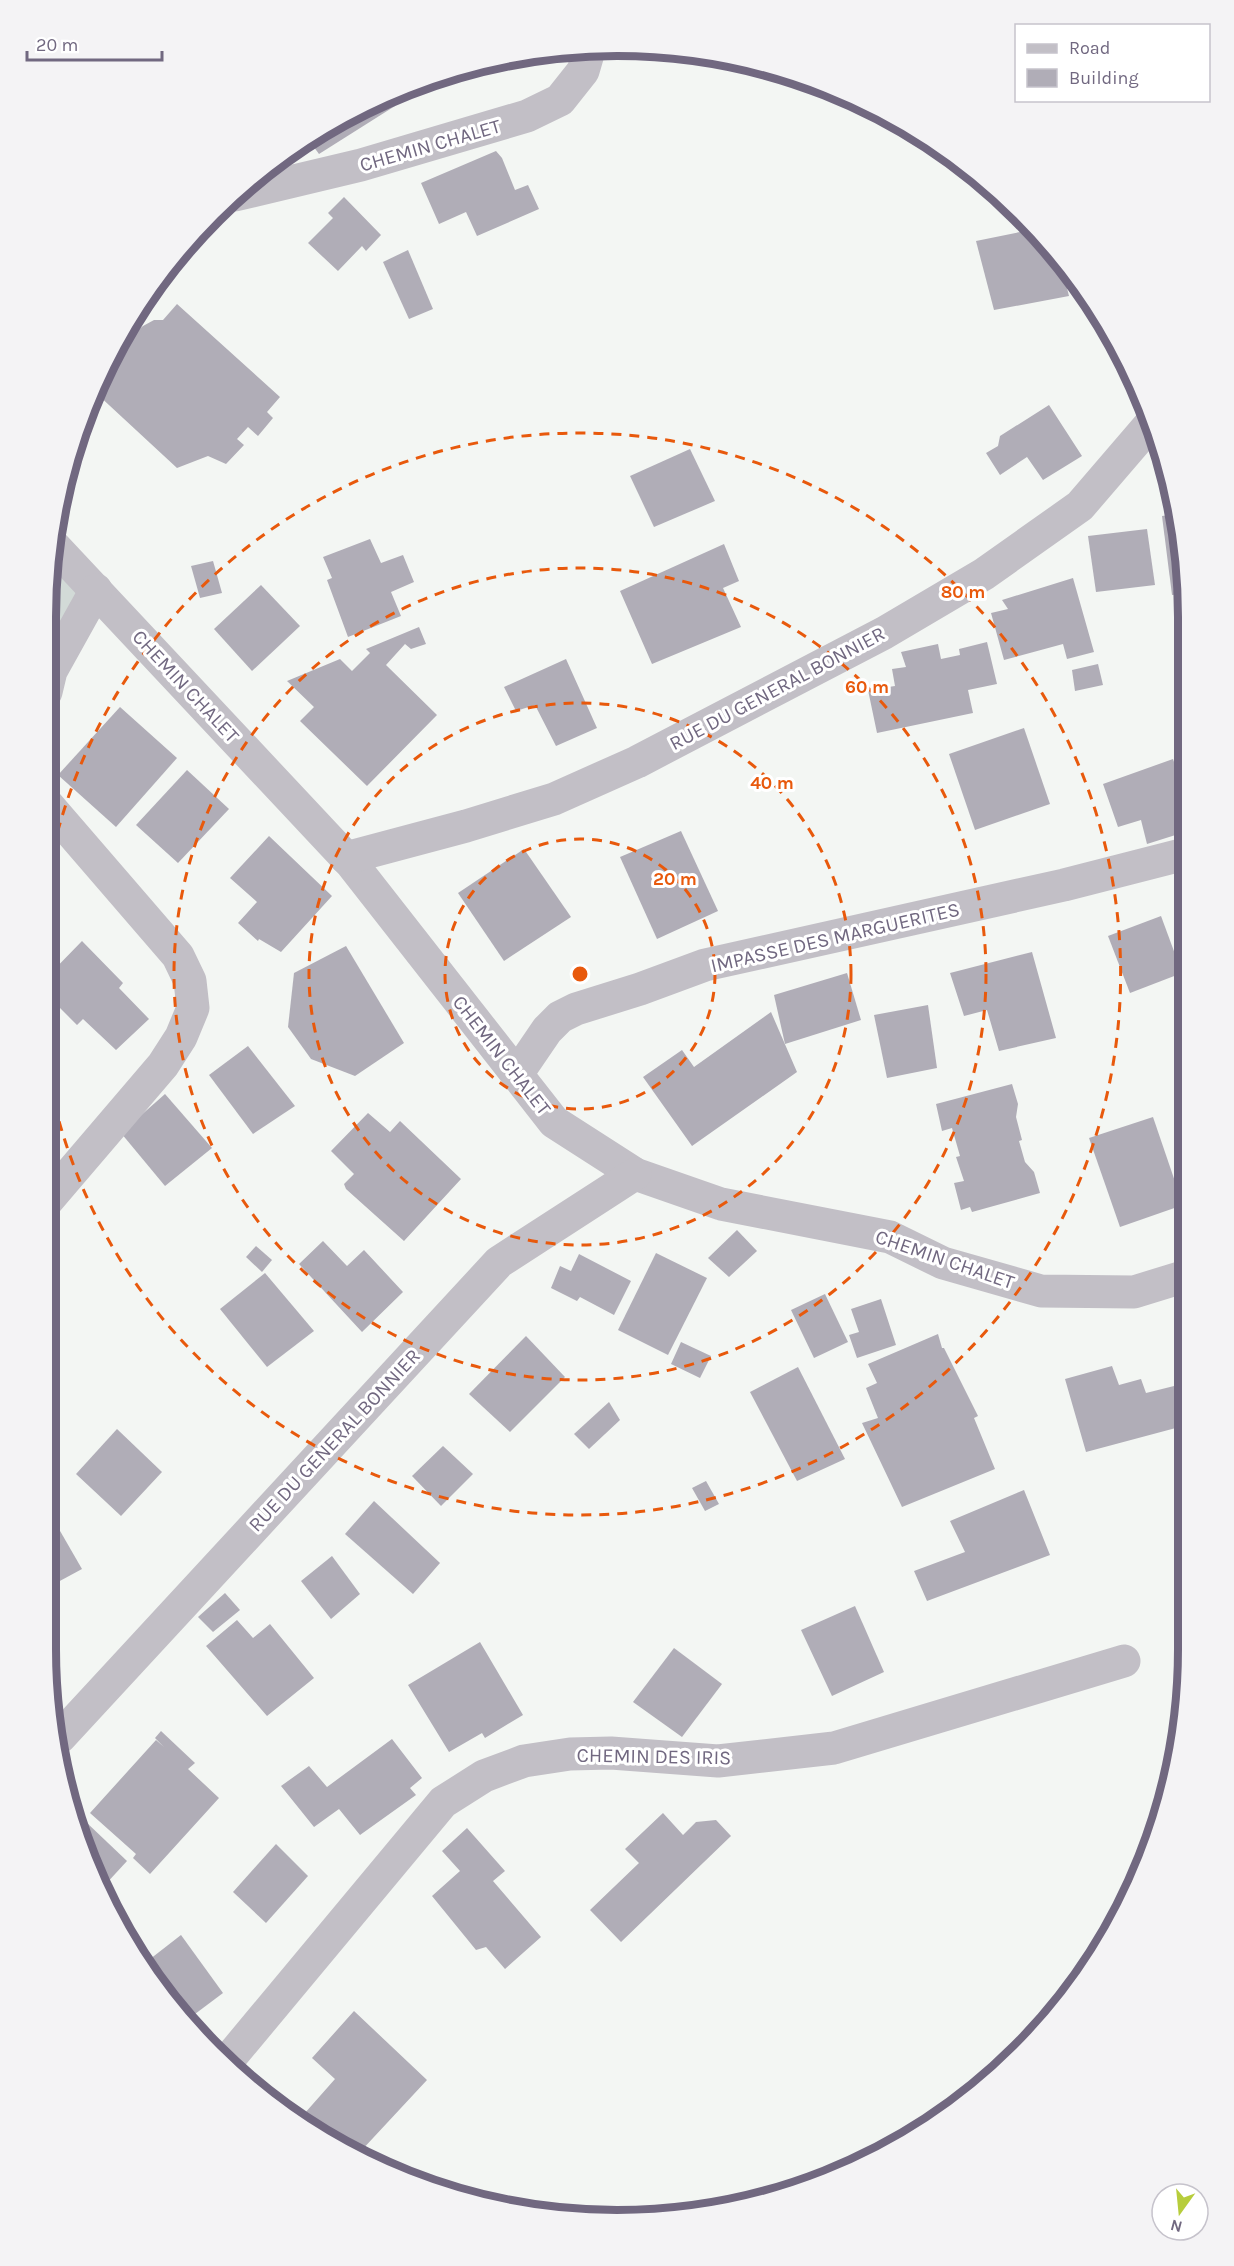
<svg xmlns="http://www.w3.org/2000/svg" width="1234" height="2266" font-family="Karla,sans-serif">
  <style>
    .green { fill: #d2dad7 }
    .building { fill: #b0adb7 }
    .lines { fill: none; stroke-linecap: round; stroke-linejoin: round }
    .street { stroke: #c2bfc6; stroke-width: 33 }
    .ring { fill: none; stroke: #e8590c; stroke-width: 3; stroke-dasharray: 10 8 }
    .labels { text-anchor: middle; stroke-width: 6; stroke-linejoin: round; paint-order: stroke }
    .street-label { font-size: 20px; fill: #716880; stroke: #fff }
    .rim { fill: none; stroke: #716880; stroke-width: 8 }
    .centre { fill: #e8590c; stroke: #fff; stroke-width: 3 }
    .ring-label { font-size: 18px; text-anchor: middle; font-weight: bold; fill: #e8590c; stroke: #fff; stroke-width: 6; stroke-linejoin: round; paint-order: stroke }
  </style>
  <rect width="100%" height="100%" fill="#f3f6f3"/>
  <path class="green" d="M 49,561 L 91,598 L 46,659 L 46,580 Z"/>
  <g class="building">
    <path d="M 388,95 L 395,106 L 319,154 L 308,139 L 364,104 Z"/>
    <path d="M 496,151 L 502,158 L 515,190 L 528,185 L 539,209 L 477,236 L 466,212 L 439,224 L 421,183 Z"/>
    <path d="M 344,197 L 381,235 L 366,251 L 362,246 L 338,271 L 308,243 L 333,218 L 328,213 Z"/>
    <path d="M 1035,229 L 1060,260 L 1069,296 L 994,310 L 976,241 Z"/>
    <path d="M 408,250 L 433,309 L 409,319 L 383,262 Z"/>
    <path d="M 177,304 L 280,397 L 267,412 L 273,418 L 258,436 L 248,427 L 237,439 L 244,445 L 226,464 L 208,456 L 177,468 L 96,393 L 121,331 L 127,324 L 136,332 L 143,326 L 154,320 L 163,320 Z"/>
    <path d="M 1049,405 L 1082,456 L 1043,480 L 1027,457 L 1000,475 L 986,453 L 998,446 L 1000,436 Z"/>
    <path d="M 690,449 L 715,501 L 654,527 L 630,476 Z"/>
    <path d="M 1177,514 L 1184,543 L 1184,594 L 1172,595 L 1162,516 Z"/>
    <path d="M 1147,529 L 1155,585 L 1096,592 L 1088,536 Z"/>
    <path d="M 370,539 L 381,563 L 403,555 L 414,582 L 391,592 L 401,616 L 348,637 L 327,580 L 332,578 L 323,557 Z"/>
    <path d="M 724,544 L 739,581 L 723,588 L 741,627 L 652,664 L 620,591 Z"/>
    <path d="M 213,561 L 222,593 L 200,598 L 191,566 Z"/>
    <path d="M 1073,578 L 1094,652 L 1067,659 L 1063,644 L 1004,660 L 991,613 L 1008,609 L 1002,600 Z"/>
    <path d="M 261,585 L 300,626 L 252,671 L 214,629 Z"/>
    <path d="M 419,627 L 426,644 L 411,649 L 405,644 L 386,665 L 437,715 L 367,786 L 300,721 L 314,707 L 287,681 L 340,659 L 352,671 L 370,653 L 366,649 Z"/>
    <path d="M 987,642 L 997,684 L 968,690 L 973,713 L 877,733 L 868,690 L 895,686 L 892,669 L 906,667 L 901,652 L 938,644 L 941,659 L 960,655 L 959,649 Z"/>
    <path d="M 566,659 L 597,728 L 556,746 L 535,705 L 516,711 L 504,687 Z"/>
    <path d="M 1098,664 L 1103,685 L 1075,691 L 1072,670 Z"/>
    <path d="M 120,707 L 177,758 L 116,827 L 58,775 Z"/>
    <path d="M 1024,728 L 1050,804 L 975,830 L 949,754 Z"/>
    <path d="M 1173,759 L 1185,794 L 1185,832 L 1147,844 L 1141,820 L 1118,827 L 1103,784 Z"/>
    <path d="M 187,770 L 229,809 L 178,863 L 136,825 Z"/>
    <path d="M 681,831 L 718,911 L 657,939 L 620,857 Z"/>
    <path d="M 269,836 L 332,896 L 281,952 L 259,939 L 258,941 L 238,923 L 257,902 L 230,878 Z"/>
    <path d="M 524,849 L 571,917 L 504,961 L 458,893 Z"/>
    <path d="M 1161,916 L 1182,973 L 1130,993 L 1108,936 Z"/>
    <path d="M 82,941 L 123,983 L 119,988 L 149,1019 L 116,1050 L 83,1019 L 77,1025 L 46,994 L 46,978 Z"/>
    <path d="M 346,946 L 404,1043 L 355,1076 L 311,1059 L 288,1027 L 294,973 Z"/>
    <path d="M 1032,952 L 1056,1038 L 999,1051 L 987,1010 L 964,1016 L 950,973 Z"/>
    <path d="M 847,973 L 861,1020 L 785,1044 L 774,995 Z"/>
    <path d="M 928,1005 L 937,1068 L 887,1078 L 874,1015 Z"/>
    <path d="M 771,1012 L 797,1072 L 692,1146 L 643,1077 L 682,1050 L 694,1067 Z"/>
    <path d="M 248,1046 L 295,1106 L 253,1134 L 209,1075 Z"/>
    <path d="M 1012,1084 L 1018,1104 L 1016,1117 L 1022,1140 L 1019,1141 L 1025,1162 L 1034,1172 L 1040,1193 L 972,1212 L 970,1207 L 961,1210 L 954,1183 L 964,1181 L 956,1157 L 960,1156 L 952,1128 L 942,1131 L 936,1104 Z"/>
    <path d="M 165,1094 L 212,1148 L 165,1186 L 121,1133 Z"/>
    <path d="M 368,1113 L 390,1132 L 400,1121 L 461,1179 L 404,1241 L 346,1189 L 344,1184 L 354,1174 L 331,1151 Z"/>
    <path d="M 1153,1117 L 1183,1205 L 1120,1227 L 1089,1138 Z"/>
    <path d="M 737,1230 L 757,1251 L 729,1277 L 708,1258 Z"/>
    <path d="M 323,1241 L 347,1266 L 364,1250 L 403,1292 L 362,1332 L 299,1264 Z"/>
    <path d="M 256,1246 L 272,1260 L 262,1272 L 246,1257 Z"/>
    <path d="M 656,1253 L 707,1278 L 668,1355 L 618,1330 Z"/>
    <path d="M 579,1254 L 631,1281 L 614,1315 L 580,1297 L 577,1301 L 551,1288 L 560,1266 L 571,1271 Z"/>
    <path d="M 265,1273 L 314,1331 L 267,1367 L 220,1309 Z"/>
    <path d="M 825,1294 L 848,1342 L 814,1358 L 791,1310 Z"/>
    <path d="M 881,1299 L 896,1345 L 857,1358 L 849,1335 L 859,1332 L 851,1309 Z"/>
    <path d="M 938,1334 L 942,1348 L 944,1348 L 978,1416 L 974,1418 L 995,1469 L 902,1507 L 862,1423 L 878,1418 L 866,1388 L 877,1383 L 868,1364 Z"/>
    <path d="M 526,1336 L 565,1377 L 510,1432 L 469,1394 Z"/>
    <path d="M 681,1342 L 711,1356 L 700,1378 L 671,1364 Z"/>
    <path d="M 1112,1366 L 1119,1385 L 1141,1379 L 1146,1393 L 1178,1385 L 1187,1414 L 1187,1425 L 1086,1452 L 1065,1379 Z"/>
    <path d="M 798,1367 L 845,1459 L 797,1481 L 750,1392 Z"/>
    <path d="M 609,1402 L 620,1420 L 589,1449 L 574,1434 Z"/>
    <path d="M 117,1429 L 162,1472 L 121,1516 L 76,1474 Z"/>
    <path d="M 443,1446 L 473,1474 L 441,1506 L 412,1476 Z"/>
    <path d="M 706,1481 L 719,1504 L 705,1511 L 692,1488 Z"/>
    <path d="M 1024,1490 L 1050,1555 L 927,1601 L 914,1571 L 965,1552 L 950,1521 Z"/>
    <path d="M 374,1501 L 440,1563 L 413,1594 L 345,1534 Z"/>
    <path d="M 52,1517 L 82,1569 L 45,1589 L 45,1521 Z"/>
    <path d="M 332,1556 L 360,1594 L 331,1619 L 301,1581 Z"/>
    <path d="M 225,1593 L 240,1610 L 213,1632 L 198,1617 Z"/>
    <path d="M 855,1606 L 884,1672 L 832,1696 L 801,1630 Z"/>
    <path d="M 237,1620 L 253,1638 L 270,1624 L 314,1678 L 267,1716 L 206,1646 Z"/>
    <path d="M 480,1642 L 523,1715 L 485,1738 L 482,1733 L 449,1752 L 408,1685 Z"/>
    <path d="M 674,1648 L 722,1684 L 682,1737 L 633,1702 Z"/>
    <path d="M 161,1731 L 195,1763 L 188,1769 L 219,1798 L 150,1874 L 133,1858 L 136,1854 L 90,1813 L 156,1740 L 164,1747 L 155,1738 Z"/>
    <path d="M 392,1739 L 422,1778 L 410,1788 L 416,1795 L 360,1835 L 339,1809 L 314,1827 L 281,1786 L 309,1766 L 327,1787 Z"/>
    <path d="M 663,1813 L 683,1835 L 696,1822 L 716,1820 L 731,1836 L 621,1942 L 590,1910 L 639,1863 L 625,1849 Z"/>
    <path d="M 86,1822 L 127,1861 L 104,1886 L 75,1833 Z"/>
    <path d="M 467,1828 L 505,1871 L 493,1881 L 541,1937 L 505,1969 L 486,1947 L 476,1950 L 432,1896 L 460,1871 L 442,1851 Z"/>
    <path d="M 276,1844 L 308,1876 L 266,1923 L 233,1892 Z"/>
    <path d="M 181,1935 L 223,1993 L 187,2020 L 163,1997 L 145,1963 Z"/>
    <path d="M 354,2011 L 427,2080 L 360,2152 L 297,2122 L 335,2079 L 312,2058 Z"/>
  </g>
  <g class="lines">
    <g class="street">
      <path d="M 235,195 L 361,165 L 527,116 L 560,100 L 583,71 L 590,47"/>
      <path d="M 52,544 L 352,864 L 554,1122 L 635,1174 L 721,1204 L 890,1237 L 943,1263 L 1041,1291 L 1134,1292 L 1186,1276"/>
      <path d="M 46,692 L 51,671 L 96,590"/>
      <path d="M 346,858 L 466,826 L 554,799 L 637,762 L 884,633 L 984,574 L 1080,506 L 1153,421"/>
      <path d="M 517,1074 L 547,1030 L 560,1017 L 576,1009 L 640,989 L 705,965 L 1064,885 L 1185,854"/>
      <path d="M 46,1202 L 163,1065 L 181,1037 L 193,1008 L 190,981 L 178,956 L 46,803"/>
      <path d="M 60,1737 L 499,1262 L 635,1174"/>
      <path d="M 229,2059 L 443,1802 L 484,1776 L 524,1761 L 570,1754 L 611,1753 L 718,1761 L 834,1748 L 1124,1661"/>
    </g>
  </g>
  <g class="ring">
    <circle cx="580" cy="974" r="135"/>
    <circle cx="580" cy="974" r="271"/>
    <circle cx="580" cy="974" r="406"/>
    <path d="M46 885A541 541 0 1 1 46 1063"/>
  </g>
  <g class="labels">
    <g class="street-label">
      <text transform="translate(430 145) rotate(-16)" y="7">CHEMIN CHALET</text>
      <text transform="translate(186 686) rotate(47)" y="7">CHEMIN CHALET</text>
      <text transform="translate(777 688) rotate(-28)" y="7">RUE DU GENERAL BONNIER</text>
      <text transform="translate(835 937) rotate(-13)" y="7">IMPASSE DES MARGUERITES</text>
      <text transform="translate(502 1055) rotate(52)" y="7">CHEMIN CHALET</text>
      <text transform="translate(945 1259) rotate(19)" y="7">CHEMIN CHALET</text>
      <text transform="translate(334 1440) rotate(-47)" y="7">RUE DU GENERAL BONNIER</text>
      <text transform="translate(654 1756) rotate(1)" y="7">CHEMIN DES IRIS</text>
    </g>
  </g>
  <path d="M0 0H1234V2266H0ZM617 56H617A561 561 0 0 1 1178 617V1649A561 561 0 0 1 617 2210H617A561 561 0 0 1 56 1649V617A561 561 0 0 1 617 56Z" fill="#f4f3f5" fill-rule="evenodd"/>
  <path class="rim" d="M617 56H617A561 561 0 0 1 1178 617V1649A561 561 0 0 1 617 2210H617A561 561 0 0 1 56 1649V617A561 561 0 0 1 617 56Z"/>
  <circle cx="580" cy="974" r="9" class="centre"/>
  <g class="ring-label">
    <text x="963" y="598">80 m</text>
    <text x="867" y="693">60 m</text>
    <text x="772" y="789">40 m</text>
    <text x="675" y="885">20 m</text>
  </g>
  <rect x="1015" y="24" width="195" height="78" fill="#ffffff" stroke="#c6c3cc" stroke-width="1.5"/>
  <rect x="1027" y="44" width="30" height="9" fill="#c2bfc6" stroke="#c6c3cc" stroke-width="1.5"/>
  <text x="1069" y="54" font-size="18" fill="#716880">Road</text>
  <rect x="1027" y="69" width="30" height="18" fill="#b0adb7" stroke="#c6c3cc" stroke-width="1.5"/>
  <text x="1069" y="84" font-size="18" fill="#716880">Building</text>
  <g transform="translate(1180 2212) rotate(195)"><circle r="28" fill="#ffffff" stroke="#c6c3cc" stroke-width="1.5"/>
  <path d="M0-4.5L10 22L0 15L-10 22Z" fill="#b7cd3c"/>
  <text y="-9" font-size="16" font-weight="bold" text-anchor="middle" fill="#716880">N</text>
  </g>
  <path d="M27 51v9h135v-9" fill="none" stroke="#716880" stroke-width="3"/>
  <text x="36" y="51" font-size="18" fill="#716880" stroke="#ffffff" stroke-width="4.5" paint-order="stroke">20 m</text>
</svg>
